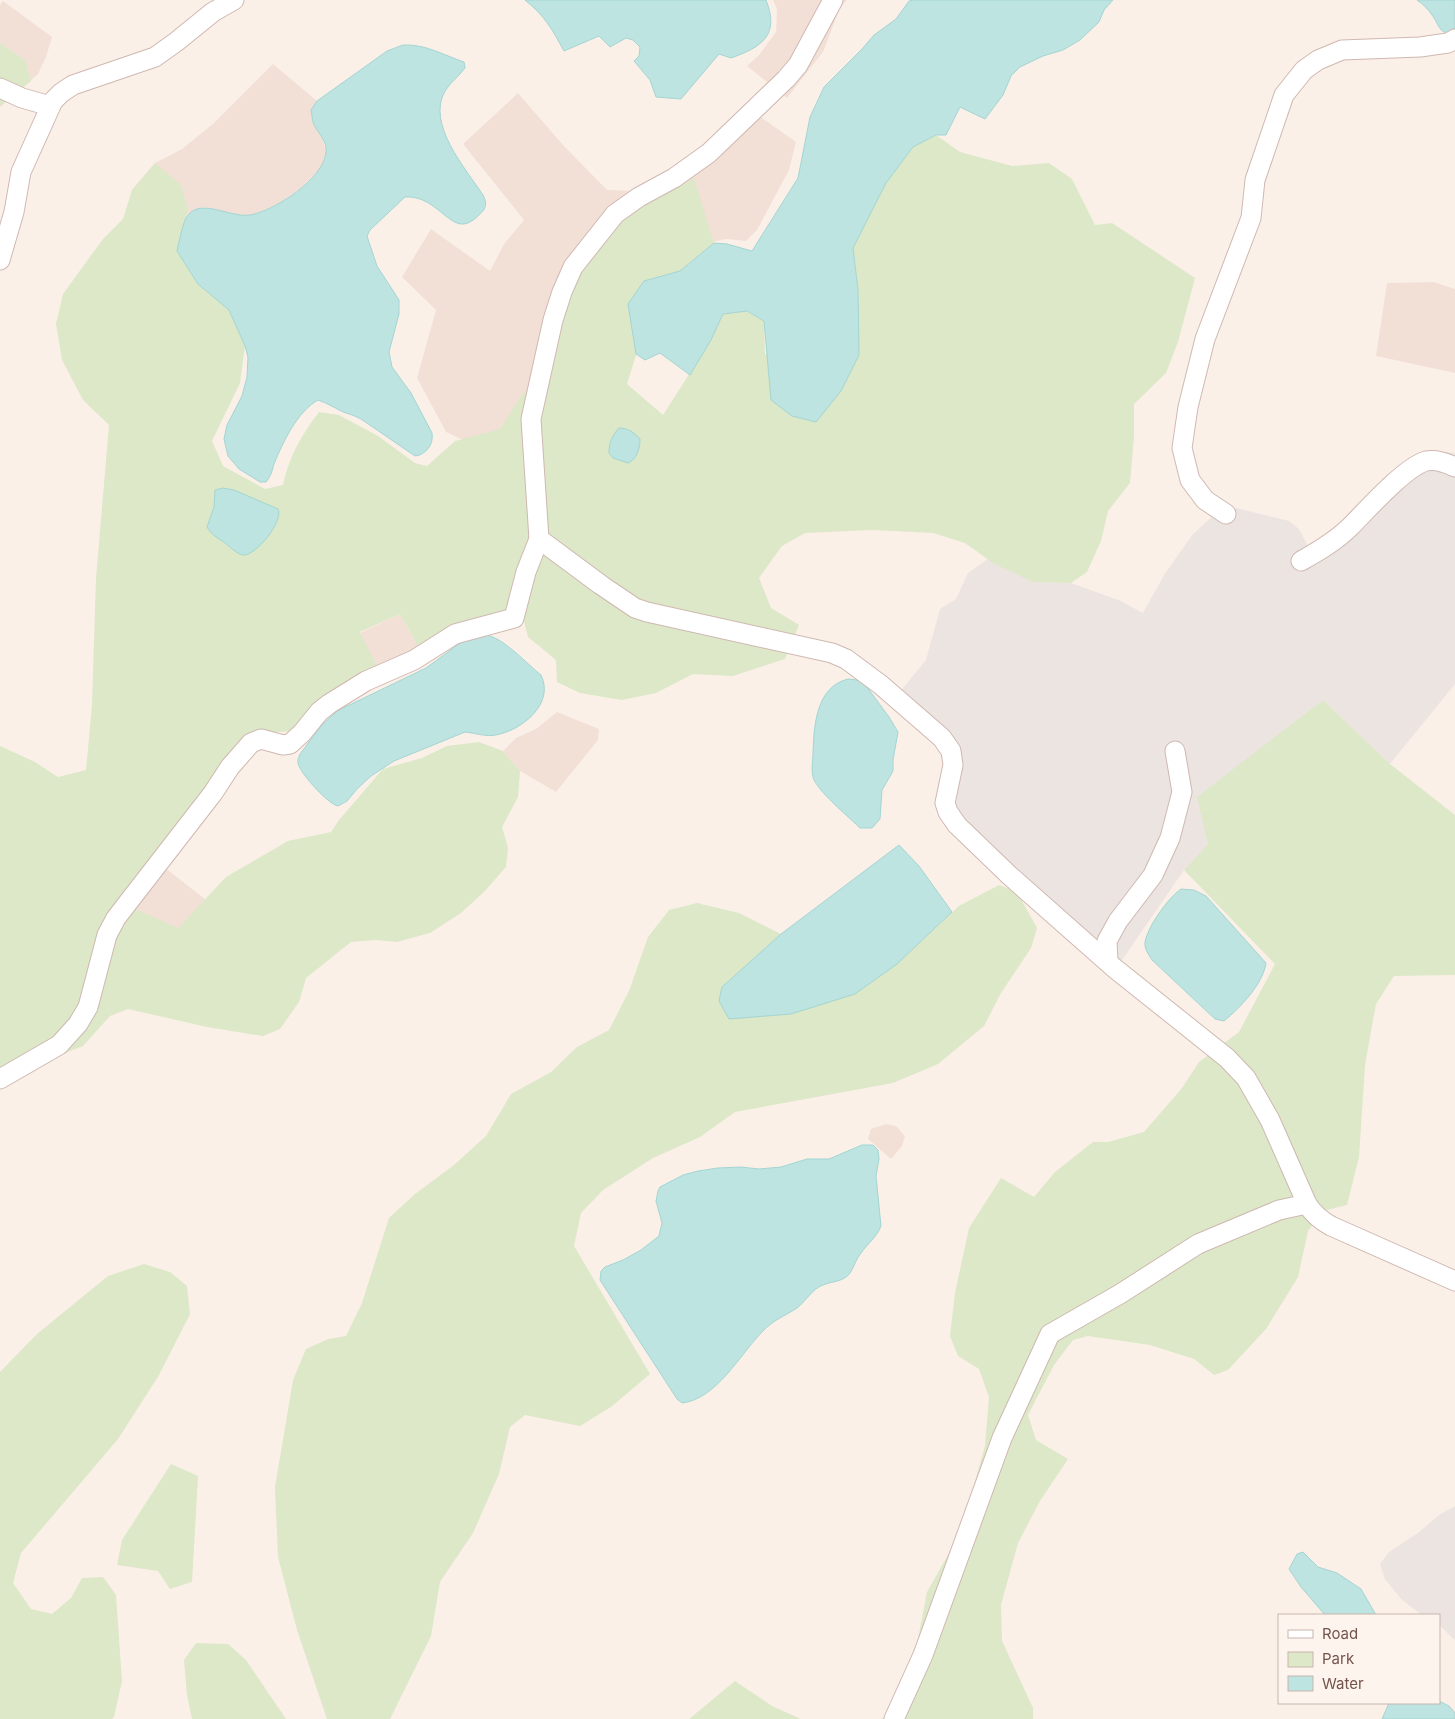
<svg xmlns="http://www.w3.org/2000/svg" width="1455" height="1719" font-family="Inter,sans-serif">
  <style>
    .residential { fill: #f2e0d7 }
    .industrial { fill: #ece4e1 }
    .green { fill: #dce8c7 }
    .water { fill: #bde4e1; stroke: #a4d5d2 }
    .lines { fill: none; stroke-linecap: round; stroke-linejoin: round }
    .minor-casing { stroke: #cfb8b1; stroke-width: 21 }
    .minor { stroke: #fff; stroke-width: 19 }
  </style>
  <rect width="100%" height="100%" fill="#fbf0e8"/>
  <g class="residential">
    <path d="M 773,0 L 847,0 L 840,8 L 823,52 L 787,98 L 747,66 L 759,55 L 776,32 L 777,9 Z"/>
    <path d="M 3,1 L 52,37 L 46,57 L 38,74 L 0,107 L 0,5 Z"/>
    <path d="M 273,64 L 317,101 L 311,110 L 313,123 L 322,137 L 326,152 L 321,168 L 302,187 L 280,203 L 265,210 L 251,215 L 239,216 L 205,207 L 194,210 L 187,215 L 132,190 L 155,163 L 182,149 L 214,123 Z"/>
    <path d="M 518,93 L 563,145 L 607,190 L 636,191 L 661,226 L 635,257 L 597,227 L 543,329 L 573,348 L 491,453 L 446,432 L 417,378 L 436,310 L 402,277 L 431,229 L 490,271 L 504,244 L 524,220 L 463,144 Z"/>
    <path d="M 755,113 L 796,142 L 789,170 L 757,230 L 746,241 L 726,239 L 699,245 L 676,182 Z"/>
    <path d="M 1434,282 L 1455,289 L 1455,373 L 1376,356 L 1387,283 Z"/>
    <path d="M 400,614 L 420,650 L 379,670 L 360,633 Z"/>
    <path d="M 557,712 L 599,729 L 598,740 L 556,792 L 520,771 L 503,751 L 516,738 L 536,729 Z"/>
    <path d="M 164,867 L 215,907 L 174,950 L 125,916 Z"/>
    <path d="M 886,1124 L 896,1126 L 905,1136 L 902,1146 L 891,1159 L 868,1139 L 871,1129 Z"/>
  </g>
  <g class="industrial">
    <path d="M 1429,452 L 1455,453 L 1455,684 L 1390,764 L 1323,700 L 1208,844 L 1184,870 L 1120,963 L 962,821 L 952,806 L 959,754 L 956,742 L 950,734 L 899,693 L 926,660 L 940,609 L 956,599 L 968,573 L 988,559 L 1033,582 L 1071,583 L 1121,601 L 1143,613 L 1164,575 L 1193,534 L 1215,514 L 1232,507 L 1289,521 L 1299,529 L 1309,548 L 1330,538 Z"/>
    <path d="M 1455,1506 L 1455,1640 L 1439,1625 L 1439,1615 L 1422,1615 L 1402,1600 L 1385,1579 L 1380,1564 L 1389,1552 L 1418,1533 L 1439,1515 Z"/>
  </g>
  <g class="green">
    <path d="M 0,43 L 25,60 L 31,81 L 0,106 Z"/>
    <path d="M 936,135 L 960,152 L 1012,166 L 1049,163 L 1072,179 L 1095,225 L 1112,223 L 1195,278 L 1178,342 L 1166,373 L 1134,404 L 1134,436 L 1130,483 L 1108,511 L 1101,541 L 1087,572 L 1071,583 L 1033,582 L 993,563 L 965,543 L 933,533 L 872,530 L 805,533 L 782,546 L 759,578 L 771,608 L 799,625 L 785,659 L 733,676 L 693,674 L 656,693 L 622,700 L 580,693 L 557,682 L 556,660 L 528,637 L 523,617 L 420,650 L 400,614 L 360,632 L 379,670 L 293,731 L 263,733 L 122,903 L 178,928 L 226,877 L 288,841 L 331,832 L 339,820 L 383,769 L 422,758 L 447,746 L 479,742 L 503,751 L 520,771 L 518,797 L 502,827 L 508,848 L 506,867 L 484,892 L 461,913 L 430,933 L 397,942 L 376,940 L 351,942 L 306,978 L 299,1002 L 280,1029 L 263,1036 L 207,1027 L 128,1009 L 110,1016 L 83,1046 L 47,1060 L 0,1071 L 0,746 L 35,762 L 58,777 L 86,770 L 92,705 L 96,578 L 109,425 L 83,400 L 62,360 L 56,324 L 63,294 L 103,239 L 123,219 L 132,190 L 155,163 L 181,185 L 188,209 L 177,251 L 198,284 L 229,310 L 245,346 L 240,383 L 212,441 L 223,466 L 265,489 L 283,485 C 289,456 301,436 319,412 L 339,415 L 378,436 L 415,463 L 427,466 L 455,441 L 500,429 L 522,394 L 554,365 L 565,308 L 589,257 L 631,213 L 694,178 L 714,243 L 680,271 L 644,281 L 633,332 L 637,352 L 627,384 L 663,415 L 711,340 L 723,314 L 747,311 L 764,321 L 765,355 L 858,290 L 853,248 L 886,183 L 913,147 Z"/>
    <path d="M 1323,700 L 1390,764 L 1455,815 L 1455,975 L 1394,976 L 1376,1004 L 1365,1065 L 1359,1157 L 1347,1205 L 1323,1211 L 1308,1231 L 1298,1277 L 1266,1329 L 1228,1370 L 1214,1375 L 1194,1359 L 1150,1345 L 1088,1336 L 1073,1340 L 1054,1365 L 1028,1415 L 1036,1440 L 1068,1459 L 1040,1501 L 1018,1543 L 1001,1605 L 1002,1641 L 1033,1708 L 1033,1719 L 881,1719 L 888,1715 L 918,1639 L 927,1592 L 949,1553 L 968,1506 L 985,1446 L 989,1397 L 979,1369 L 958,1356 L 950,1336 L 955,1293 L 969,1228 L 1001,1178 L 1034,1197 L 1055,1172 L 1093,1142 L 1108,1142 L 1144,1132 L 1182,1088 L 1199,1062 L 1239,1032 L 1275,964 L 1184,870 L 1208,844 L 1197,797 Z"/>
    <path d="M 999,885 L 1017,892 L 1037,928 L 1031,948 L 1001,993 L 984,1026 L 938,1064 L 893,1083 L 735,1112 L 700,1137 L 653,1158 L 603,1190 L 581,1213 L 574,1246 L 650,1374 L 611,1407 L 580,1426 L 525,1415 L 510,1427 L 499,1474 L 473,1533 L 440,1582 L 431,1636 L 390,1719 L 327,1719 L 297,1630 L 278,1557 L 275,1487 L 293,1380 L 306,1349 L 328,1339 L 346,1336 L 362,1303 L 389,1218 L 415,1194 L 454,1165 L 486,1136 L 511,1094 L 551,1072 L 577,1047 L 609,1030 L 629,991 L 648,937 L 669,910 L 697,903 L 739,913 L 781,934 L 722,987 L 897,964 L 959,906 Z"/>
    <path d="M 144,1264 L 170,1272 L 187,1286 L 190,1314 L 159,1375 L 118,1439 L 21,1553 L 13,1583 L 31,1609 L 52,1614 L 71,1598 L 82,1578 L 103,1577 L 116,1595 L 122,1681 L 114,1717 L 112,1719 L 0,1719 L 0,1372 L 37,1334 L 108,1276 Z"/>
    <path d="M 171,1464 L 198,1476 L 192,1582 L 170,1589 L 158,1571 L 117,1565 L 122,1540 Z"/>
    <path d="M 196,1643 L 228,1644 L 246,1660 L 286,1719 L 192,1719 L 187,1695 L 184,1660 Z"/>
    <path d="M 735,1681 L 772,1706 L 801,1719 L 689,1719 Z"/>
  </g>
  <g class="water">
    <path d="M 525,0 L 766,0 C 780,35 762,47 731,58 L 719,54 L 681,99 L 656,97 L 650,80 L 634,61 L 639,56 L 640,47 L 633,40 L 626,38 L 610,47 L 599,36 L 564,51 C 552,29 545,16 525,0 Z"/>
    <path d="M 914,0 L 1113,0 L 1104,10 L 1099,22 L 1080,40 L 1063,50 L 1043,56 L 1020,67 L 1011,76 L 1003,95 L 985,119 L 960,107 L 946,135 L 936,135 L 913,147 L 886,183 L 853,248 L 858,290 L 859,355 L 841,391 L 816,422 L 792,416 L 771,400 L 764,321 L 747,311 L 723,314 L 711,340 L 690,375 L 660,353 L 645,360 L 636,354 L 628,304 L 644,281 L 680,271 L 714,243 L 727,244 L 752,251 L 798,178 L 810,117 L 824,87 L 862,49 L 874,35 L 896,19 L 909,1 Z"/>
    <path d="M 1417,0 L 1455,0 L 1455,28 C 1441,41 1438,22 1432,15 C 1428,9 1423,4 1417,0 Z"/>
    <path d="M 403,45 C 426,44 443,55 464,62 L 465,68 C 459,76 450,83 445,91 C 426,124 466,169 483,195 C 487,203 487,208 479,215 C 475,219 469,224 463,224 C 447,225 433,195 405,197 L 370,230 L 367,236 L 377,266 L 399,300 L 399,314 L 389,352 L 392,367 L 411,393 L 432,433 C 434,444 426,455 415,456 L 361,419 C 354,415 348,414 341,411 C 333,407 327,403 318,400 C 297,412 283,442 274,464 C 272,471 271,476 266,482 L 260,482 L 239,469 L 228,456 L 224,439 L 227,425 L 242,396 L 247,377 L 248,357 L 245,346 L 229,310 L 198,284 L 177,251 C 179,243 183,220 188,215 C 202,198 230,218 250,215 C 274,211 324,179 326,152 C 327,141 319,134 314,125 C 312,120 312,115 311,110 L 317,101 L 387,51 Z"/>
    <path d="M 619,428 C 628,428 635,433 640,439 C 640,448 637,459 628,463 L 613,458 L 609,453 C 609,442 612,436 619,428 Z"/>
    <path d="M 223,488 L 234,490 L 278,509 C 284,521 256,556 243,555 C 237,554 229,546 224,542 C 217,538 211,534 207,527 L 214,507 L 215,490 Z"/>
    <path d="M 484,635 C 501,635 527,664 541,675 C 555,704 522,730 496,735 C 486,737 475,733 465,732 L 394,761 L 371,776 L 357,789 L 347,801 L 338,806 C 328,804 303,776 299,766 C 297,761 298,759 300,754 L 321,726 L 337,711 L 426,668 L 463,641 Z"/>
    <path d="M 848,679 L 857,680 L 864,683 L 889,717 L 898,732 L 893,760 L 893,771 L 882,790 L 880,819 L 872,828 L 860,828 C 849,817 816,790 813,777 C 811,770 813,760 813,753 C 814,725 816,687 848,679 Z"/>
    <path d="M 899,845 L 919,866 L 952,912 L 897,964 L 855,994 L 791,1014 L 729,1019 L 719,1001 L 722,987 L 781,934 Z"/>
    <path d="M 1181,889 L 1194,890 L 1206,896 L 1266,963 C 1263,984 1240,1008 1224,1021 L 1215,1019 L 1152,960 C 1149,955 1144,949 1145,942 C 1148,926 1168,898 1181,889 Z"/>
    <path d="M 862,1145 L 873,1145 L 878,1150 L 879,1159 L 876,1176 L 881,1226 C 877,1237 868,1243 861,1253 C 856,1259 854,1267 850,1273 C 844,1282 832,1281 823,1285 C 812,1289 806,1301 797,1308 C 785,1316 773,1320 763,1331 C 740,1354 717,1399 682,1403 L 677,1399 L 600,1280 L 601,1271 L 605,1267 L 623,1260 L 641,1250 L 659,1236 L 662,1223 L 656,1201 L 658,1191 L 660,1187 L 683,1175 L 698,1171 L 718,1168 L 741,1167 L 759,1169 L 781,1167 L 807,1159 L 829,1159 Z"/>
    <path d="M 1303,1552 L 1318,1567 L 1337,1573 L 1361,1589 L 1376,1615 L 1325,1615 L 1301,1587 L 1289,1569 L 1297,1554 Z"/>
    <path d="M 1439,1701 L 1449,1706 L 1455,1713 L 1455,1719 L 1382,1719 L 1389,1703 L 1439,1703 Z"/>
  </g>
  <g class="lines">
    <defs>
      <g id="minor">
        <path d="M 833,0 L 798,65 L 786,79 L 709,153 L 674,178 L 639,197 L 615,214 L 573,267 L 562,292 L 553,320 L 531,419 L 539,539 L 601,585 L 635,608 L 647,612 L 832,653 L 846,659 L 881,685 L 942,738 L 951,751 L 953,765 L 945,803 L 948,812 L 957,825 L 1009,875 L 1113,967 L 1227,1058 L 1246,1078 L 1270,1120 L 1307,1204 C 1313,1214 1320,1220 1331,1226 L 1455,1281"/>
        <path d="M 0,88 L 22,98 L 50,106"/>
        <path d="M 0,260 L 14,212 L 21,172 L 53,101 L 61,93 L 73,85 L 155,57 L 176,42 L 213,12 L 234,0"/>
        <path d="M 1226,514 L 1205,500 L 1190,480 L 1182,448 L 1188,407 L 1205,339 L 1251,218 L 1255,180 L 1284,95 L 1304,70 L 1318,60 L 1342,50 L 1420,47 L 1448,43 L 1455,39"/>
        <path d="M 1301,561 C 1319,551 1336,541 1351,526 C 1367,510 1405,467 1426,461 C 1435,459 1447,463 1455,467"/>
        <path d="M 1108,962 L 1107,941 L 1118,921 L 1153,875 L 1170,838 L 1182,792 L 1175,751"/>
        <path d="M 0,1079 L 59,1045 L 78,1024 L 88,1007 L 107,935 L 116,918 L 213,793 L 230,767 L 251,743 L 261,739 L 283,745 L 290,744 L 302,733 L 319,712 L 329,704 L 366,681 L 414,660 L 455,634 L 514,618 L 526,572 L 539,539"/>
        <path d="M 894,1719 L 923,1655 L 1002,1438 L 1050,1334 L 1120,1294 L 1198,1244 L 1279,1210 L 1307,1204"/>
      </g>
    </defs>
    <use href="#minor" class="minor-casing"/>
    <use href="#minor" class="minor"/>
  </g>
  <rect x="1278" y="1614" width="162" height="90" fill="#fef4ee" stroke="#c7b4ae"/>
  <rect x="1288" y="1630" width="25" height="8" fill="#ffffff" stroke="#c7b4ae"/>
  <text x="1322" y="1639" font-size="15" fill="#74534d">Road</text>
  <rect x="1288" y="1652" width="25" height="15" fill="#dce8c7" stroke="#c7b4ae"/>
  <text x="1322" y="1664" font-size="15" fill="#74534d">Park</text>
  <rect x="1288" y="1676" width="25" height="15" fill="#bde4e1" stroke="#c7b4ae"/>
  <text x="1322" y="1689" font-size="15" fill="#74534d">Water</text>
</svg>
